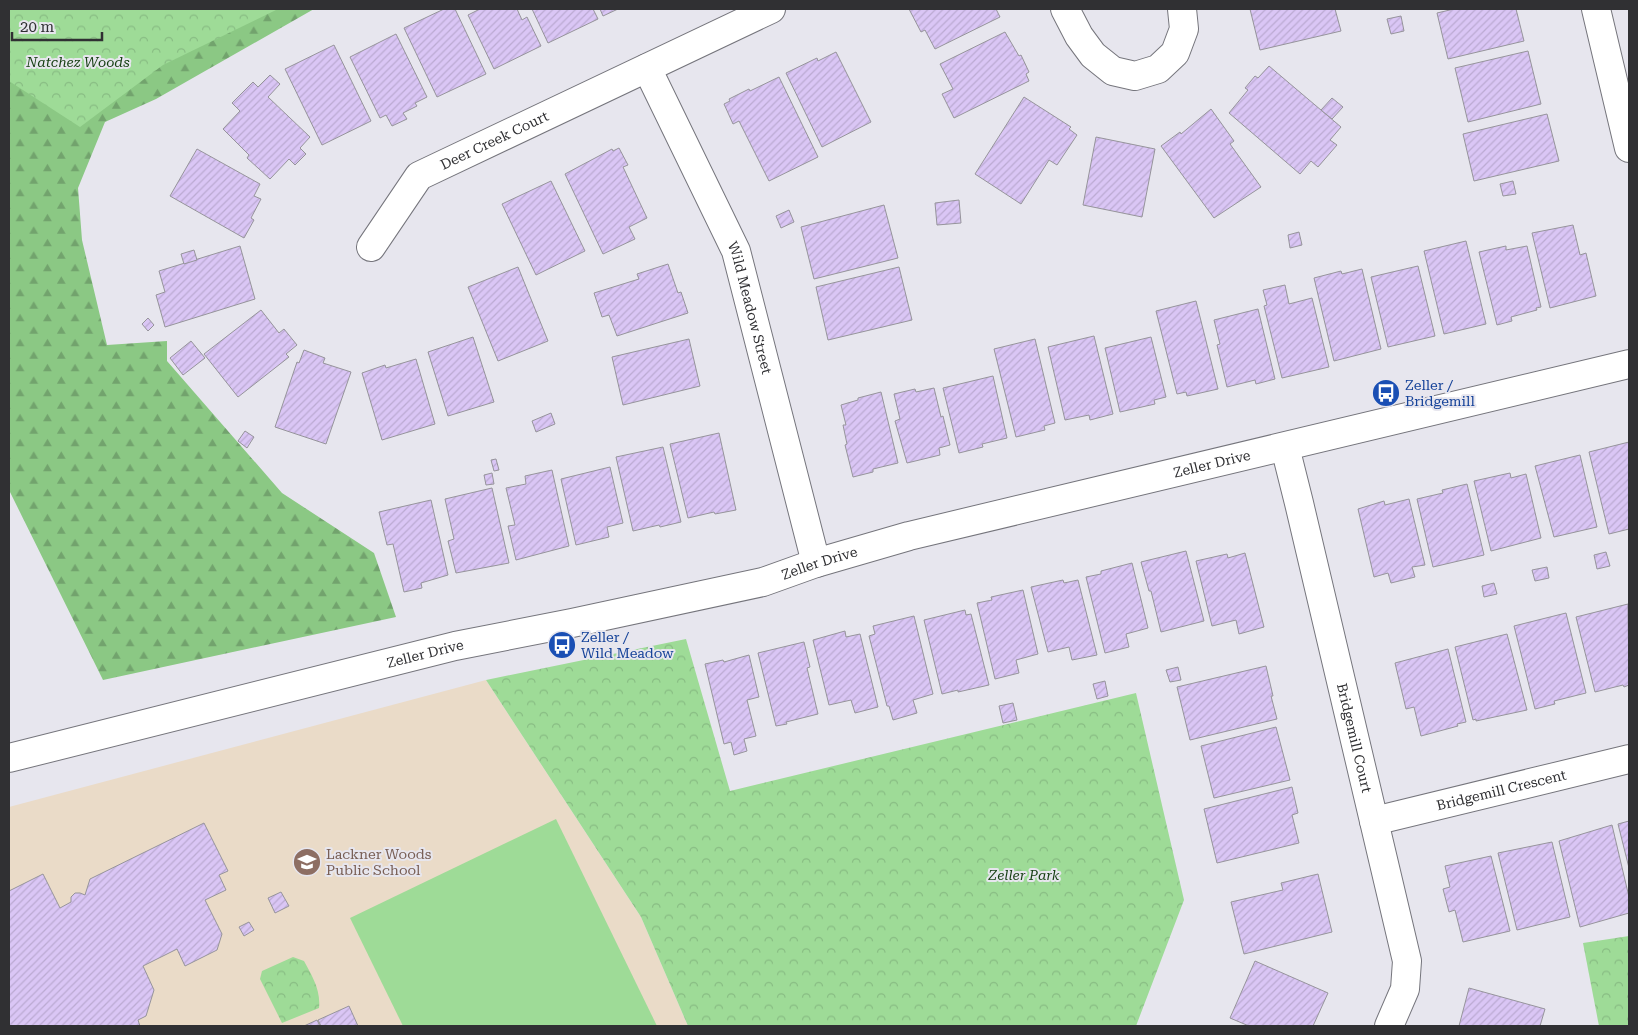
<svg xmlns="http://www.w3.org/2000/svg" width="1638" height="1035" font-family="'Roboto Serif',serif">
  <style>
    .education { fill: #eadbc8 }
    .forest { fill: url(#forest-firs) }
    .park { fill: url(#park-crowns) }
    .pitch { fill: #9edb97 }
    .building { fill: url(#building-hatch); stroke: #96949b }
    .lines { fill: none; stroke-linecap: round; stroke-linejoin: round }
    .minor-casing { stroke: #75757c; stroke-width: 30 }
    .tertiary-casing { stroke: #75757c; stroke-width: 30 }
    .minor { stroke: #fff; stroke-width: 28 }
    .tertiary { stroke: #fff; stroke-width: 28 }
    .labels { text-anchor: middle; stroke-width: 4; stroke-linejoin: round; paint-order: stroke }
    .park-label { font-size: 14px; font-style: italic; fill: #163f12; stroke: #e7e6ee }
    .street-label { font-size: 14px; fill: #303033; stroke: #e7e6ee }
    .transit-label { font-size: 14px; fill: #164399; stroke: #e7e6ee; text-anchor: start }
    .education-label { font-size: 14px; fill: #785e54; stroke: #e7e6ee; text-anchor: start }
  </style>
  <defs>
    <pattern id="forest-firs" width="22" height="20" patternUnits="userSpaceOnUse" patternTransform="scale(1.25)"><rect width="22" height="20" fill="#8bc884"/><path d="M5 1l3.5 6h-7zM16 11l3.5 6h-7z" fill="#72a36d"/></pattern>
    <pattern id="park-crowns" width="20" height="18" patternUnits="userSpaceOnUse" patternTransform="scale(1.25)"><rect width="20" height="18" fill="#9edb97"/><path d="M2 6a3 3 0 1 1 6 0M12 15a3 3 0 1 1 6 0" fill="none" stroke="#88bc83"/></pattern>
    <pattern id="building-hatch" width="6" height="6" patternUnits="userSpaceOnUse" patternTransform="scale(1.25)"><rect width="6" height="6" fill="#dac6f5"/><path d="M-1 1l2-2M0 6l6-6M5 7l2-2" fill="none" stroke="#bbaad2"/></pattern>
  </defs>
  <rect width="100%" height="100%" fill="#e7e6ee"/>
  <path class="education" d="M 486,680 L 641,917 L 688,1026 L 9,1026 L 9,807 Z"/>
  <path class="forest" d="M 9,9 L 314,9 L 156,99 L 105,122 L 78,188 L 82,240 L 107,345 L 167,341 L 167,361 L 282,493 L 374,553 L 396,617 L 103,680 L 9,490 Z"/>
  <g class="park">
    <path d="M 9,9 L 278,9 L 163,65 L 80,127 L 9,81 Z"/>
    <path d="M 686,639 L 730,791 L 1136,693 L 1184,900 L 1136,1026 L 688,1026 L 641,917 L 486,680 Z"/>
    <path d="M 1629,936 L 1629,1026 L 1599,1026 L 1583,943 Z"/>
    <path d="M 293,957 L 304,961 C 312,976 321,990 319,1008 L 282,1023 L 260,979 L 262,971 Z"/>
  </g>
  <path class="pitch" d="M 556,819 L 657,1026 L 403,1026 L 350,918 Z"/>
  <g class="building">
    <path d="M 444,9 L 455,9 L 486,74 L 437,97 L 404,28 Z"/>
    <path d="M 480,9 L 517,9 L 522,20 L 527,17 L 541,46 L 494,69 L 468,15 Z"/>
    <path d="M 532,9 L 593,9 L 598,19 L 548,43 Z"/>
    <path d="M 600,9 L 618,9 L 603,16 Z"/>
    <path d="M 909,9 L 996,9 L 1000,17 L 935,49 L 925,30 L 921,32 Z"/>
    <path d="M 1250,9 L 1335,9 L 1341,31 L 1260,50 Z"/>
    <path d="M 1454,9 L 1516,9 L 1524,41 L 1448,59 L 1437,13 Z"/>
    <path d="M 1401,16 L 1404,31 L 1391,34 L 1387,19 Z"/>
    <path d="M 1005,32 L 1019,56 L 1021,55 L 1029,72 L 1026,74 L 1029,81 L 954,118 L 942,94 L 953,89 L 940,64 Z"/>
    <path d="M 396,34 L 427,97 L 415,103 L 417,106 L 403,113 L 407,119 L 392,126 L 386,115 L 380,118 L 350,57 Z"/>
    <path d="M 334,45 L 371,121 L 322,145 L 285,69 Z"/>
    <path d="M 1528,51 L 1541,104 L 1468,122 L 1455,68 Z"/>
    <path d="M 836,52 L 871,122 L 822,147 L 786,73 L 817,58 L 818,61 Z"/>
    <path d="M 1269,66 L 1341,127 L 1330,140 L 1337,145 L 1318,167 L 1311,161 L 1300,174 L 1229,113 L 1248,90 L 1245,88 L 1255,76 L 1258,78 Z"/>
    <path d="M 270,75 L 280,84 L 268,97 L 310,137 L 300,148 L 306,154 L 295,165 L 289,159 L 270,179 L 247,158 L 249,155 L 223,129 L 240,111 L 232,103 L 253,82 L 258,87 Z"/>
    <path d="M 779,77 L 818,157 L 769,181 L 739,121 L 733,124 L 724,104 L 730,101 L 729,99 L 749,89 L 750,91 Z"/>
    <path d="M 1024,97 L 1071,127 L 1069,129 L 1077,135 L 1057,165 L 1049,160 L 1021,204 L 975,174 Z"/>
    <path d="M 1332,98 L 1343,107 L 1332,119 L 1321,110 Z"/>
    <path d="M 1211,109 L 1234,141 L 1230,144 L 1261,187 L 1214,218 L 1161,146 L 1180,132 L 1181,134 Z"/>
    <path d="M 1547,114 L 1559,161 L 1474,181 L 1463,134 Z"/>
    <path d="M 1096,137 L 1155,149 L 1142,217 L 1083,205 Z"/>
    <path d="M 619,148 L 628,165 L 623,167 L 647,218 L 629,227 L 635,239 L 603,254 L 565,174 L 612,149 L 613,151 Z"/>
    <path d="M 197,149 L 260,184 L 254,196 L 261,199 L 251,218 L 254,220 L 244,238 L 170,196 Z"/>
    <path d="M 551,181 L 585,251 L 536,275 L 502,204 Z"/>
    <path d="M 1513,181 L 1516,194 L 1503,196 L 1500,184 Z"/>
    <path d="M 959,200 L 961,223 L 937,225 L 935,203 Z"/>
    <path d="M 884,205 L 898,258 L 814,279 L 801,227 Z"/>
    <path d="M 789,210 L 794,222 L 781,228 L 776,216 Z"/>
    <path d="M 1573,225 L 1580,255 L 1586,253 L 1596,296 L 1550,308 L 1532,233 Z"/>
    <path d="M 1299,232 L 1302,245 L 1290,248 L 1288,235 Z"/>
    <path d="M 1466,241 L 1486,324 L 1444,334 L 1424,251 Z"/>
    <path d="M 240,246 L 255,299 L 165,327 L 156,295 L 165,292 L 159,271 Z"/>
    <path d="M 1506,246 L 1506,250 L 1527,246 L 1541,307 L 1536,308 L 1537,310 L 1511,317 L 1512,321 L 1497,325 L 1479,252 Z"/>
    <path d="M 194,250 L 197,260 L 184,264 L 181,254 Z"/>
    <path d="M 668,264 L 678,293 L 681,292 L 688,313 L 617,336 L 609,315 L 602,317 L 594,293 L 639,279 L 637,274 Z"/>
    <path d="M 1418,266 L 1435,336 L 1388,347 L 1371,277 Z"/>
    <path d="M 518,267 L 548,341 L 498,361 L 468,287 Z"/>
    <path d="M 899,267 L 912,320 L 828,340 L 816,287 Z"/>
    <path d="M 1362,269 L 1381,349 L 1334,361 L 1314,278 L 1341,271 L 1342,274 Z"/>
    <path d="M 1285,285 L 1289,304 L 1312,298 L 1329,367 L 1282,378 L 1264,306 L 1267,305 L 1263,290 Z"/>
    <path d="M 1196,301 L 1218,389 L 1187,396 L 1186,392 L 1177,394 L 1156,311 Z"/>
    <path d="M 1258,309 L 1275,379 L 1256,384 L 1255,380 L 1227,387 L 1217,345 L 1220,344 L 1214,320 Z"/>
    <path d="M 261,310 L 279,333 L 284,329 L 297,345 L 286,354 L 289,357 L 238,397 L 204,354 Z"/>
    <path d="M 148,318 L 154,325 L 148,331 L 142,324 Z"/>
    <path d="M 1094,336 L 1113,414 L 1090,420 L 1089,415 L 1065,420 L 1048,347 Z"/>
    <path d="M 473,337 L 494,402 L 448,416 L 428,352 Z"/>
    <path d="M 1151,337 L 1166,397 L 1154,400 L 1155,404 L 1120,412 L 1105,348 Z"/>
    <path d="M 689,339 L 700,386 L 623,405 L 612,357 Z"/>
    <path d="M 1035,339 L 1055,423 L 1044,426 L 1045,430 L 1016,437 L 994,349 Z"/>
    <path d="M 191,341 L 205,358 L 183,375 L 170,358 Z"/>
    <path d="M 304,350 L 325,358 L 323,363 L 351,372 L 326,444 L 275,427 L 297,362 L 299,363 Z"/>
    <path d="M 416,359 L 435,424 L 382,440 L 362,373 L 385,365 L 386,368 Z"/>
    <path d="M 993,376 L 1007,438 L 982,444 L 983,447 L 959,453 L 943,388 Z"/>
    <path d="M 934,388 L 941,417 L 943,416 L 950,445 L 939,448 L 940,455 L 907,463 L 895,421 L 900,419 L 894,394 L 915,389 L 916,392 Z"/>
    <path d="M 881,392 L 898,463 L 873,469 L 873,472 L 853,477 L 845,445 L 847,444 L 843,425 L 846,425 L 841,405 L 858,400 L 858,398 Z"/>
    <path d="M 551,413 L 555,424 L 536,432 L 532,421 Z"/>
    <path d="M 245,431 L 254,437 L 247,448 L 238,441 Z"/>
    <path d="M 719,433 L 736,510 L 715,514 L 714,512 L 688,518 L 670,444 Z"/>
    <path d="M 1629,442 L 1629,529 L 1609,534 L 1589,452 Z"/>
    <path d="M 663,447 L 681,522 L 660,527 L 659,525 L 633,531 L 616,457 Z"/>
    <path d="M 1580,455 L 1597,527 L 1554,537 L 1535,466 Z"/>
    <path d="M 496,459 L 499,470 L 494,471 L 491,460 Z"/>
    <path d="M 610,467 L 623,523 L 607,527 L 609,537 L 576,545 L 561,479 Z"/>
    <path d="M 552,470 L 569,546 L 516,560 L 508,526 L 515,525 L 506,488 L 526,484 L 525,476 Z"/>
    <path d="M 492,473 L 494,484 L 486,485 L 484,475 Z"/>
    <path d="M 1510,473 L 1511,478 L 1526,474 L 1541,538 L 1491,551 L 1474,481 Z"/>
    <path d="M 1467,484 L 1484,555 L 1433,567 L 1417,499 L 1443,493 L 1442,490 Z"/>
    <path d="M 492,488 L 509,563 L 456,573 L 448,541 L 454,539 L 445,499 Z"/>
    <path d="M 1409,499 L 1425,565 L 1412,567 L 1415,577 L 1391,583 L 1388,573 L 1374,577 L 1358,509 L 1384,501 L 1385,505 Z"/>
    <path d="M 431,500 L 448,575 L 421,583 L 422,588 L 404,592 L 393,544 L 387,545 L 379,512 Z"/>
    <path d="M 1186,551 L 1204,621 L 1161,632 L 1151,591 L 1149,591 L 1141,562 Z"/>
    <path d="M 1606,552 L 1610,566 L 1597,569 L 1594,555 Z"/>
    <path d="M 1245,553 L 1264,627 L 1239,634 L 1236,620 L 1212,626 L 1196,561 L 1227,554 L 1228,558 Z"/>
    <path d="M 1132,563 L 1148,628 L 1126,634 L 1129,647 L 1105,653 L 1086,577 L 1101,574 L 1101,571 Z"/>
    <path d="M 1547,567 L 1549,578 L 1535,581 L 1532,570 Z"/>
    <path d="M 1063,580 L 1064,583 L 1078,580 L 1097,655 L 1072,660 L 1069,647 L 1048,652 L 1031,587 Z"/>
    <path d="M 1494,583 L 1497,594 L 1484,597 L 1482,586 Z"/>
    <path d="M 1023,590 L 1038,654 L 1016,660 L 1019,673 L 995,679 L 977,603 L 992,600 L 991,597 Z"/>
    <path d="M 1628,604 L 1629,685 L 1624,687 L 1623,685 L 1595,692 L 1576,617 Z"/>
    <path d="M 965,610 L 966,615 L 971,614 L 989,685 L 958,692 L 958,690 L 942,694 L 924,620 Z"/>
    <path d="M 1566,613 L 1586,693 L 1554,701 L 1555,704 L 1535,709 L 1514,626 Z"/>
    <path d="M 914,616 L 933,694 L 913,700 L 917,713 L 893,720 L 889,706 L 887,706 L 869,636 L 875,634 L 873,626 Z"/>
    <path d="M 845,631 L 846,637 L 860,634 L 878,707 L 855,713 L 851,700 L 829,705 L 813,640 Z"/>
    <path d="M 1507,634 L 1527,710 L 1476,721 L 1476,719 L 1473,720 L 1455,647 Z"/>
    <path d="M 804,642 L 810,667 L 807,668 L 818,714 L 786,722 L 787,724 L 776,726 L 758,653 Z"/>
    <path d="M 1448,649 L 1466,722 L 1457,724 L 1458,726 L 1421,736 L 1414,707 L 1406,709 L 1395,663 Z"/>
    <path d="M 749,655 L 759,697 L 747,700 L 756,736 L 744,739 L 747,751 L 734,755 L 731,742 L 724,744 L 705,664 L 723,660 L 724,662 Z"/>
    <path d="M 1266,666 L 1273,696 L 1271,696 L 1277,719 L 1190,740 L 1177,687 Z"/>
    <path d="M 1178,667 L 1181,680 L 1170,682 L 1166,670 Z"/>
    <path d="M 1105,681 L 1108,696 L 1097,699 L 1093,684 Z"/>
    <path d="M 1013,703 L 1017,720 L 1003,723 L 999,706 Z"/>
    <path d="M 1276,727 L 1290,780 L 1214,798 L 1201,746 Z"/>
    <path d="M 1292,787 L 1298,813 L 1292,815 L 1299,843 L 1217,863 L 1204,809 Z"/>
    <path d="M 1629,821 L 1629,868 L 1618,824 Z"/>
    <path d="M 204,823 L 228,871 L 219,875 L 226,890 L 205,900 L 222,934 L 217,950 L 185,966 L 177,949 L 143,966 L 154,990 L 146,1016 L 138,1020 L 140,1026 L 9,1026 L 9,891 L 43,874 L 60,908 L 71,902 L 71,897 L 75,893 L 80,893 L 85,895 L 90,879 Z"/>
    <path d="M 1612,825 L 1629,897 L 1629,913 L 1580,927 L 1559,841 Z"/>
    <path d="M 1552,842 L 1570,917 L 1517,930 L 1498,853 Z"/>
    <path d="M 1491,856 L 1510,931 L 1463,942 L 1455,910 L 1449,912 L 1443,889 L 1450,887 L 1445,866 Z"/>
    <path d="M 1318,874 L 1332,932 L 1244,954 L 1231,902 L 1283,890 L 1281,883 Z"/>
    <path d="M 281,892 L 289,906 L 275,913 L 268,898 Z"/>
    <path d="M 249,922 L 254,930 L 244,936 L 239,927 Z"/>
    <path d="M 1255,961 L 1328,993 L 1313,1026 L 1249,1026 L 1230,1018 Z"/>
    <path d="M 1469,988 L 1545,1009 L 1540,1026 L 1459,1026 Z"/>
    <path d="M 349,1006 L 358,1026 L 321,1026 L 318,1020 Z"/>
    <path d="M 317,1020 L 320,1026 L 304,1026 Z"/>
  </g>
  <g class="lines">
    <defs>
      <g id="minor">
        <path d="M 1065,9 L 1079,36 L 1093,55 L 1113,71 L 1135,76 L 1158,69 L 1175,53 L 1184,29 L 1182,9"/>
        <path d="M 1596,9 L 1629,148"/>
        <path id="s1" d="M 647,68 L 736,251 L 816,563"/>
        <path id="s2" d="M 371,247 L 419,176 L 771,9"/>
        <path id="s3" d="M 1285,447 L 1299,503 L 1407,961 L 1405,989 L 1389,1026"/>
        <path id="s4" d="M 1374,821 L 1629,759"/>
      </g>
      <g id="tertiary">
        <path id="s5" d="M 9,758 L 455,646 L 572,623 L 763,582 L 816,563 L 909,536 L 1629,364"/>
      </g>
    </defs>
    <use href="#minor" class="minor-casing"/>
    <use href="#tertiary" class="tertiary-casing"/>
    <use href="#minor" class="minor"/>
    <use href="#tertiary" class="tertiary"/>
  </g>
  <defs>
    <symbol id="bus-disc" viewBox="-11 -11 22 22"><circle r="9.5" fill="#1a4fb4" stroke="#e7e6ee"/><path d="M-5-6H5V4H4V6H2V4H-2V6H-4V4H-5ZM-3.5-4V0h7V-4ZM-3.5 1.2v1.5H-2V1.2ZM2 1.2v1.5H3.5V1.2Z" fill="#fff"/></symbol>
    <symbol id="school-disc" viewBox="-11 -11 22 22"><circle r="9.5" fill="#8d6e63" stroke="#e7e6ee"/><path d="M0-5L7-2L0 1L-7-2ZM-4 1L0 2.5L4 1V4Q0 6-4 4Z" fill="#fff"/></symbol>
  </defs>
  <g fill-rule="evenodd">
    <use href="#bus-disc" x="1370" y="377" width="32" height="32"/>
    <use href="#bus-disc" x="546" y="629" width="32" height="32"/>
    <use href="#school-disc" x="291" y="846" width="32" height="32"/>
  </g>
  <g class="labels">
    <g class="park-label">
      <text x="78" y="67">Natchez Woods</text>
      <text x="1024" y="880">Zeller Park</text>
    </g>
    <g class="street-label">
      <text dy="5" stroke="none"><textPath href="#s2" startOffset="169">Deer Creek Court</textPath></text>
      <text dy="5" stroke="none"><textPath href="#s1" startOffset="262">Wild Meadow Street</textPath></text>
      <text dy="5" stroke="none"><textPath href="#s5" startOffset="1239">Zeller Drive</textPath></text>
      <text dy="5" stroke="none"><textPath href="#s5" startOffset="834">Zeller Drive</textPath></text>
      <text dy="5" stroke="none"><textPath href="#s5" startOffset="429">Zeller Drive</textPath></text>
      <text dy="5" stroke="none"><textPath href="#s3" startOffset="299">Bridgemill Court</textPath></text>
      <text dy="5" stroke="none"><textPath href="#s4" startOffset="131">Bridgemill Crescent</textPath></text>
    </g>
    <g class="transit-label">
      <text x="1405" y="390">Zeller /<tspan x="1405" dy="16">Bridgemill</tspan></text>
      <text x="581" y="642">Zeller /<tspan x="581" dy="16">Wild Meadow</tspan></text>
    </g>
    <g class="education-label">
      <text x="326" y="859">Lackner Woods<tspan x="326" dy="16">Public School</tspan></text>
    </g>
  </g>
  <rect width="1638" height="1035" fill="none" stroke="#303033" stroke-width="20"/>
  <path d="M12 32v8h90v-8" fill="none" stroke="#303033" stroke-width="2.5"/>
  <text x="20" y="32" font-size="15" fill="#303033" stroke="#e7e6ee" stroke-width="4" paint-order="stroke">20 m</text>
</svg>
